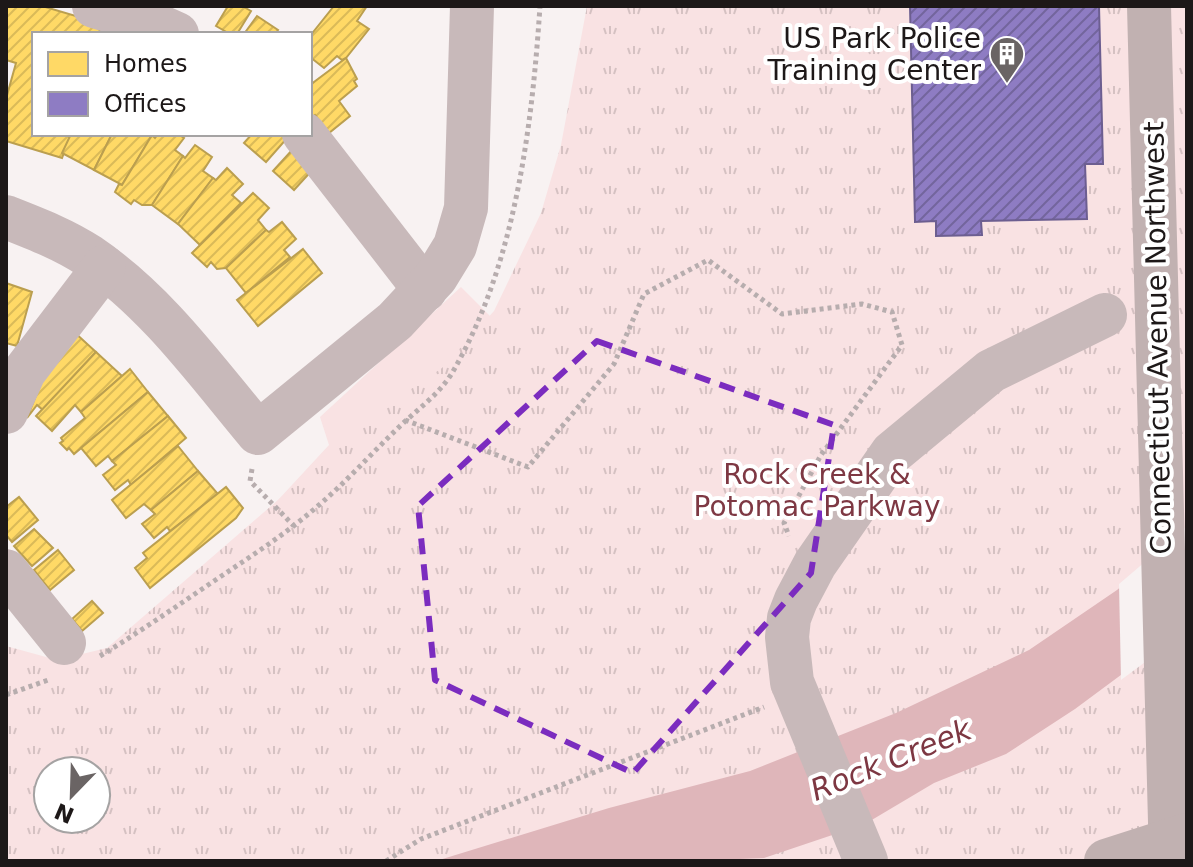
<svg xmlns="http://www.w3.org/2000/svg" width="1193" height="867" font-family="'DejaVu Sans',sans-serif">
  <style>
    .grass { fill: #f9e2e3 }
    .park { fill: url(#park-tufts); fill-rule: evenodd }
    .water { fill: #dfb6ba }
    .pier { fill: #f8f2f2 }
    .homes { fill: url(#homes-hatch); stroke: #bb9f4f; stroke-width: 2 }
    .offices { fill: url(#offices-hatch); stroke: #6c5e90; stroke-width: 2 }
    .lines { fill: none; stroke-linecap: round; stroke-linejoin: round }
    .path { stroke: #b7adae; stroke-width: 5; stroke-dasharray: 4 4; stroke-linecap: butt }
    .minor { stroke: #c8b9ba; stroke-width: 44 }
    .major { stroke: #c1b1b1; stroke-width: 44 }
    .marked { fill: none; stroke: #7b2cbf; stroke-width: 6; stroke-dasharray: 16 10; stroke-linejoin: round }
    .labels { text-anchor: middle; stroke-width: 8; stroke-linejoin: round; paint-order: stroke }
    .poi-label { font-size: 28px; fill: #1d1818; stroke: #fff; text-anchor: end }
    .street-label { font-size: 28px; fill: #1d1818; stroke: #fff }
    .park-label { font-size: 28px; fill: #7e3843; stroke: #fff }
    .water-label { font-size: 30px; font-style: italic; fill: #7d3742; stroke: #fff }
  </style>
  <defs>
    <pattern id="park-tufts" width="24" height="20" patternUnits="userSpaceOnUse" patternTransform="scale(2)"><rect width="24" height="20" fill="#f9e2e3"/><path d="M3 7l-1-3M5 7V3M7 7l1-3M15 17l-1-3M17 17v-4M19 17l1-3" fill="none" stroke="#d5c1c2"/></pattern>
    <pattern id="homes-hatch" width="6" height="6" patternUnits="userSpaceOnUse" patternTransform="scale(2)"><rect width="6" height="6" fill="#ffd966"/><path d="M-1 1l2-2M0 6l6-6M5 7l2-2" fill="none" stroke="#daba58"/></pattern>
    <pattern id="offices-hatch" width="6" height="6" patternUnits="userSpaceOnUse" patternTransform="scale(2)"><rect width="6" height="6" fill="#8e7cc3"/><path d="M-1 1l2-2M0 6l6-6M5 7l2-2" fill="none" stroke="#73659d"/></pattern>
  </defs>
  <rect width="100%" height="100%" fill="#f8f2f2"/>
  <path class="grass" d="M 461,287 L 494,320 L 495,442 L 254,526 L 329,445 L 320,417 Z"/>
  <path class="park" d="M 587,6 L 1187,6 L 1187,861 L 6,861 L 6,646 L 57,660 L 107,648 L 389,404 L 442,368 L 494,311 L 541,213 L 561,145 ZM 48,771 L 96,771 L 96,819 L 48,819 Z"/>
  <path class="water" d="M 1187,530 L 1187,626 L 1075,709 L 1006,754 L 934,783 L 865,824 L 764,858 L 692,861 L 436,861 L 609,808 L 750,771 L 896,713 L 1029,650 L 1117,590 Z"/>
  <path class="pier" d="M 1187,526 L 1187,631 L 1121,680 L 1119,584 Z"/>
  <g class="homes">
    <path d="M 6,6 L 42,6 L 103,24 L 98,34 L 34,34 L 34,134 L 63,134 L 70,137 L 62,158 L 6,141 L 6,99 L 16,63 L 6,60 Z"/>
    <path d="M 228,6 L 242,6 L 251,11 L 237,34 L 230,34 L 216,26 Z"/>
    <path d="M 334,6 L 367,6 L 357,21 L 369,29 L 346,58 L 342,60 L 337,56 L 324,68 L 310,57 L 310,36 Z"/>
    <path d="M 257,16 L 278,30 L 275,34 L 244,34 Z"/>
    <path d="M 346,58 L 357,79 L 354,81 L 357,86 L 339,101 L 350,116 L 329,133 L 315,115 L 313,117 L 310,114 L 310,85 Z"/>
    <path d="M 71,134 L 112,134 L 94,170 L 62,153 Z"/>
    <path d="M 112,134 L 152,135 L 122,185 L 94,170 Z"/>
    <path d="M 158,134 L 178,134 L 184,138 L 175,150 L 183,156 L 152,205 L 142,205 L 134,200 L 131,204 L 115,192 L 119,184 L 122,185 L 152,135 L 155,138 Z"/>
    <path d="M 252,134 L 286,134 L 289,136 L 266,162 L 244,143 Z"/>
    <path d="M 195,145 L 212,157 L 203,171 L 213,178 L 178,224 L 152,205 L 183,156 L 185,158 Z"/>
    <path d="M 294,148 L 315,167 L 294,190 L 273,171 Z"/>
    <path d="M 227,168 L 243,184 L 232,195 L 241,203 L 200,245 L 178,224 L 213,178 L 216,180 Z"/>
    <path d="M 253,193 L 269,208 L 258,220 L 266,230 L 226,268 L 217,269 L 211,262 L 207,267 L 192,253 Z"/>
    <path d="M 282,222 L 296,239 L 284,250 L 290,257 L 246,293 L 226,268 L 266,230 L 269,232 Z"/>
    <path d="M 303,249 L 322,273 L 258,326 L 237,300 Z"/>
    <path d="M 6,283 L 32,292 L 17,346 L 6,343 Z"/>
    <path d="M 73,331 L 96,352 L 43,410 L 37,405 L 27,418 L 53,353 Z"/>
    <path d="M 96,352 L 122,376 L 81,412 L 75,405 L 52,431 L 36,416 Z"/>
    <path d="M 130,369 L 148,392 L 74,454 L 69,448 L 67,450 L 60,443 L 63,441 L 61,438 L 85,418 L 81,412 Z"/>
    <path d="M 148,392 L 168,416 L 112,461 L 108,456 L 96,466 L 81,448 Z"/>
    <path d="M 168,416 L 186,438 L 131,485 L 128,480 L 115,490 L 103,475 L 116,465 L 112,461 Z"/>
    <path d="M 178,446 L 198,471 L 151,510 L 144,504 L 126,518 L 112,500 Z"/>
    <path d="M 198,471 L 218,494 L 170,531 L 167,527 L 154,538 L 142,524 L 155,514 L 151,510 Z"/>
    <path d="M 226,487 L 243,508 L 236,518 L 150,588 L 135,568 L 147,558 L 143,553 Z"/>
    <path d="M 19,497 L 38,520 L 12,542 L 6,535 L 6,507 Z"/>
    <path d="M 34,529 L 53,548 L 32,566 L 14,546 Z"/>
    <path d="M 58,550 L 74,570 L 50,590 L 34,570 Z"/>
    <path d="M 92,601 L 103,613 L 82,631 L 72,619 Z"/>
  </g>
  <path class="offices" d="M 910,6 L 1099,6 L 1103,164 L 1085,164 L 1087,219 L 981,221 L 982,235 L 936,236 L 936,221 L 915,222 Z"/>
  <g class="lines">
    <g class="path">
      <path d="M 405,420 L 528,467 L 614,364 L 644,294 L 708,260 L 782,314 L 862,304 L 892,312 L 902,345 L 821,455 L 784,523 L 789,536"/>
      <path d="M 252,469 L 250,481 L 294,526"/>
      <path d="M 100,656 C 138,633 174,608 211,583 C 248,558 285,535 319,505 C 346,482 371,454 397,429 C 415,411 438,396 452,373 C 515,266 532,128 540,6"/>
      <path d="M 6,695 L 51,679"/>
      <path d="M 386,861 L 421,839 L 764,707"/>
    </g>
    <g class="minor">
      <path d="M 94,6 L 157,25 L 177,34"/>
      <path d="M 304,134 L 425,290"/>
      <path d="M 6,217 C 34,228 63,239 89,256 C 157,302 206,371 258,433 L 395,321 L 436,277 L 455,246 L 466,208 L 472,6"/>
      <path d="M 6,412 L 24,372 L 104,267"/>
      <path d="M 6,571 L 64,643"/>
      <path d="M 866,861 L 792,682 L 787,637 L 789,618 L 796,600 L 815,564 L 892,453 L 991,371 L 1105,315"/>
    </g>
    <g class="major">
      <path d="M 1149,6 L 1171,861"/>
      <path d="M 1106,861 L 1187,835"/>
    </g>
  </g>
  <path class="marked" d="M 597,341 L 834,425 L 811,573 L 633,773 L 435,680 L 418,506 Z"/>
  <defs>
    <symbol id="building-pin" viewBox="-11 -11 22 30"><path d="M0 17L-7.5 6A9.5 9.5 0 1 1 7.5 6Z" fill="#6a6464" stroke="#fff"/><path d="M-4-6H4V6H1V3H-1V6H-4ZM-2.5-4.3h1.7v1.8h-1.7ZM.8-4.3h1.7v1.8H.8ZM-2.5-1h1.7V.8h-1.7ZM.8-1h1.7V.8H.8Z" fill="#fff"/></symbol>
  </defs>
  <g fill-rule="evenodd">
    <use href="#building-pin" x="987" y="34" width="40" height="54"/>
  </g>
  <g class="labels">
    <g class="poi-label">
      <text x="981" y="48">US Park Police<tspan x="981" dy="32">Training Center</tspan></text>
    </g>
    <g class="street-label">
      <text transform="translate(1157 338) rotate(-91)" y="10">Connecticut Avenue Northwest</text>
    </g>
    <g class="park-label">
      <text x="817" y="484">Rock Creek &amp;<tspan x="817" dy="32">Potomac Parkway</tspan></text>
    </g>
    <g class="water-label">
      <text transform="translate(891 760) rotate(-22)" y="10">Rock Creek</text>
    </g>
  </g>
  <rect width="1193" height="867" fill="none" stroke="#1d1818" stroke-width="16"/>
  <rect x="32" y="32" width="280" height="104" fill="#ffffff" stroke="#a5a3a3" stroke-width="2"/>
  <rect x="48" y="52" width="40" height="24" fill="#ffd966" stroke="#a5a3a3" stroke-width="2"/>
  <text x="104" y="72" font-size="24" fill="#1d1818">Homes</text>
  <rect x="48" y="92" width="40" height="24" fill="#8e7cc3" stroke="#a5a3a3" stroke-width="2"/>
  <text x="104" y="112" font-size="24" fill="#1d1818">Offices</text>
  <g transform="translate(72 795) rotate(203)"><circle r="38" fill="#ffffff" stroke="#a5a3a3" stroke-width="2"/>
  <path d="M0-6L14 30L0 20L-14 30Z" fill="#6a6464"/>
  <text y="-12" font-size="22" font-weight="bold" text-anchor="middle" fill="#1d1818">N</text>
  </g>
</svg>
